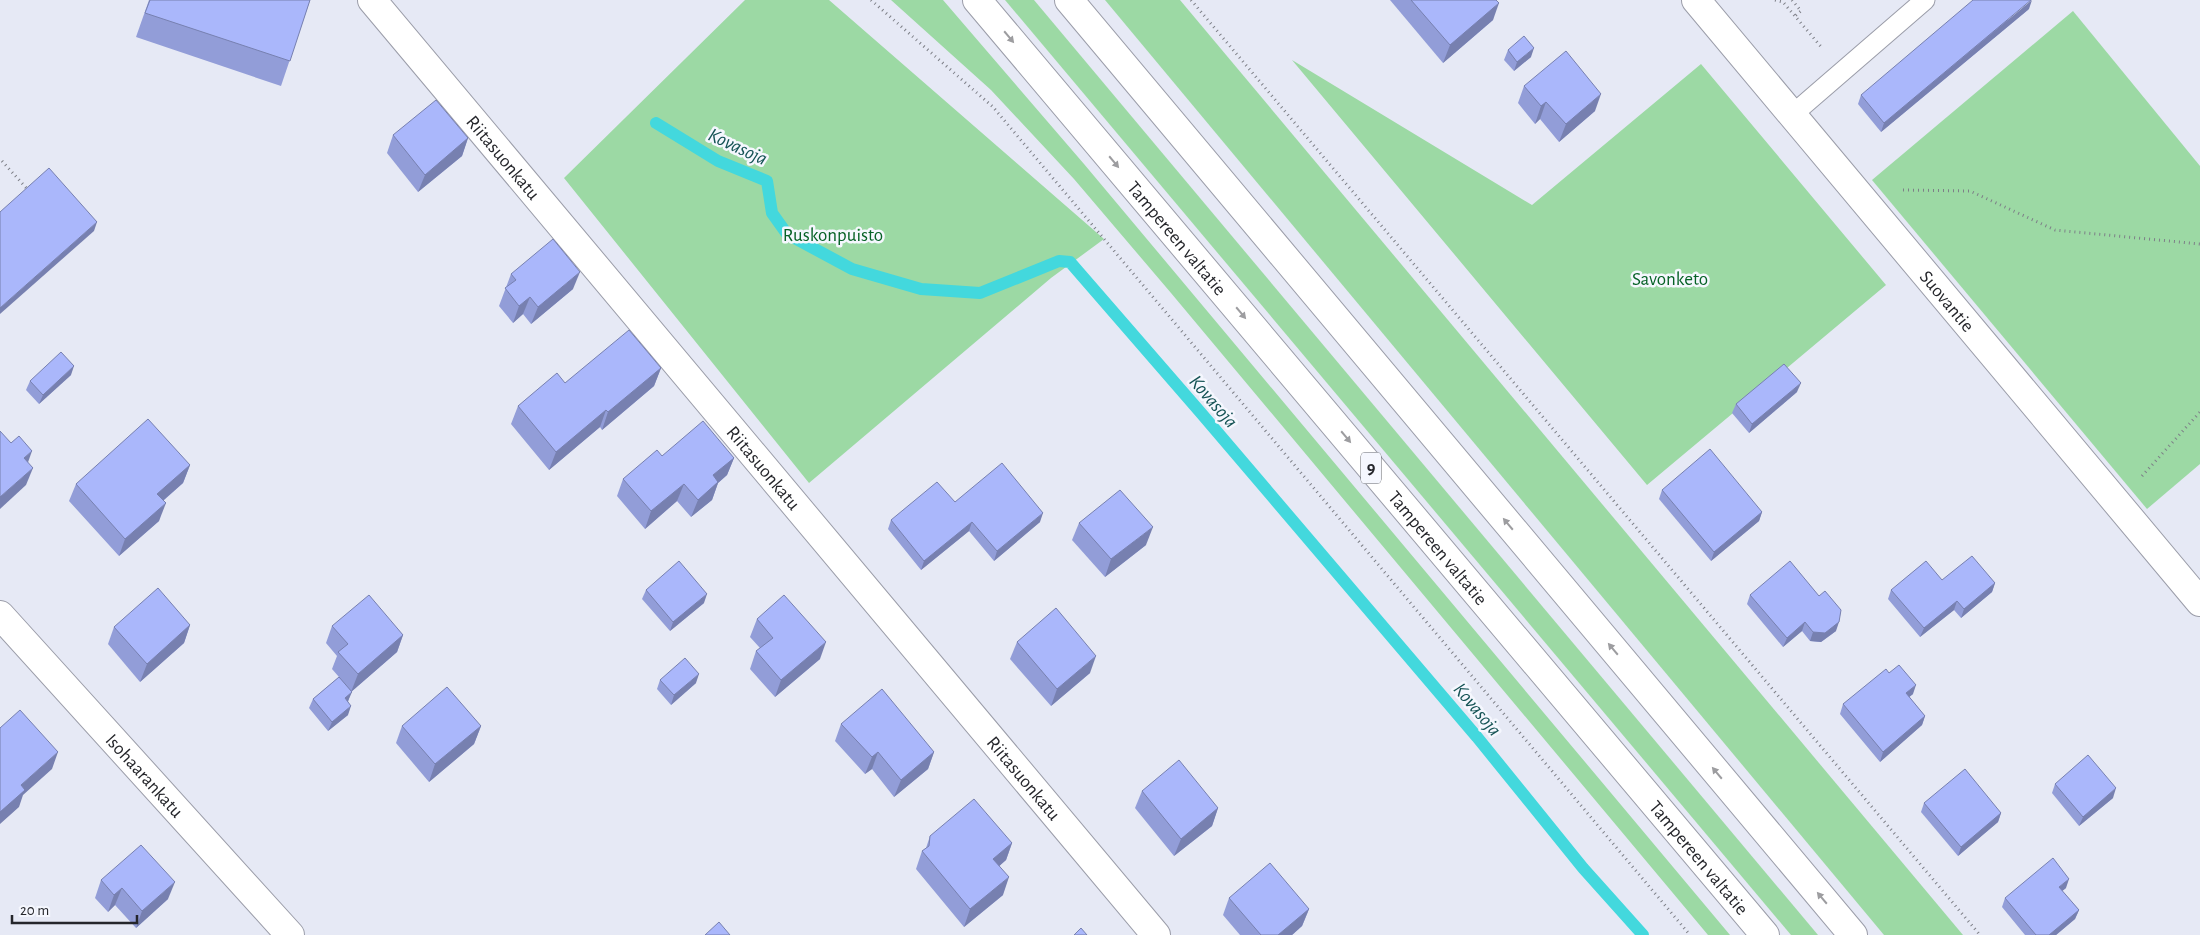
<svg xmlns="http://www.w3.org/2000/svg" width="2200" height="935" font-family="'Alegreya Sans',sans-serif">
  <style>
    .green { fill: #9cd9a4 }
    .lines { fill: none; stroke-linecap: round; stroke-linejoin: round }
    .stream { stroke: #43d8dd; stroke-width: 12 }
    .service-casing { stroke: #9b9da9; stroke-width: 21 }
    .minor-casing { stroke: #9b9da9; stroke-width: 30 }
    .trunk-casing { stroke: #9b9da9; stroke-width: 30 }
    .path { stroke: #7d7f87; stroke-width: 3; stroke-dasharray: 1 4; stroke-linecap: butt }
    .service { stroke: #fff; stroke-width: 19 }
    .minor { stroke: #fff; stroke-width: 28 }
    .trunk { stroke: #fff; stroke-width: 28 }
    .wall { fill: #929dd8 }
    .shaded-wall { fill: #7780b0 }
    .building { fill: #aab7fb; stroke: #7780b0 }
    .oneway { fill: #9d9da0 }
    .labels { text-anchor: middle; stroke-width: 5; stroke-linejoin: round; paint-order: stroke }
    .shield { fill: #f5f7fe; stroke: #63656a; stroke-width: 1 }
    .shield-label { font-size: 18px; font-weight: bold; fill: #25262b }
    .street-label { font-size: 19px; fill: #25262b; stroke: #f5f7fe }
    .park-label { font-size: 19px; fill: #066226; stroke: #f5f7fe }
    .water-label { font-size: 20px; font-style: italic; fill: #155355; stroke: #f5f7fe }
  </style>
  <rect width="100%" height="100%" fill="#e6e9f5"/>
  <g class="green">
    <path d="M 745,0 L 829,0 L 1104,239 L 1051,278 L 809,483 L 564,178 Z"/>
    <path d="M 891,0 L 943,0 L 1084,164 L 1730,935 L 1708,935 L 1171,293 L 1074,179 L 991,90 Z"/>
    <path d="M 1005,0 L 1034,0 L 1818,935 L 1791,935 Z"/>
    <path d="M 1105,0 L 1180,0 L 1963,935 L 1884,935 Z"/>
    <path d="M 2073,11 L 2200,166 L 2200,464 L 2147,509 L 1872,180 Z"/>
    <path d="M 1292,60 L 1532,205 L 1701,64 L 1886,285 L 1647,485 Z"/>
  </g>
  <g class="lines">
    <path class="stream" d="M 656,123 L 718,161 L 767,181 L 772,213 L 787,234 L 852,269 L 921,289 L 980,293 L 1059,261 L 1070,262 L 1201,413 L 1477,737 L 1583,868 L 1643,935"/>
    <defs>
      <path id="service" d="M 1792,115 L 1925,0"/>
      <g id="minor">
        <path id="s1" d="M 372,0 L 1156,935"/>
        <path id="s2" d="M 1696,0 L 2200,602"/>
        <path id="s3" d="M 0,615 L 290,935"/>
      </g>
      <g id="trunk">
        <path id="s4" d="M 977,0 L 1765,935"/>
        <path d="M 1069,0 L 1853,935"/>
      </g>
    </defs>
    <use href="#service" class="service-casing"/>
    <use href="#minor" class="minor-casing"/>
    <use href="#trunk" class="trunk-casing"/>
    <g class="path">
      <path d="M 871,0 L 993,107 L 1690,935"/>
      <path d="M 1191,0 L 1980,935"/>
      <path d="M 1775,0 L 1783,2 L 1823,49"/>
      <path d="M 1792,0 L 1801,11 L 1795,16"/>
      <path d="M 2,161 L 29,191"/>
      <path d="M 1903,190 L 1970,191 L 2055,230 L 2200,244"/>
      <path d="M 2142,476 L 2200,412"/>
    </g>
    <use href="#service" class="service"/>
    <use href="#minor" class="minor"/>
    <use href="#trunk" class="trunk"/>
  </g>
  <g class="wall">
    <path d="M 149,0 L 310,0 L 281,86 L 136,37 Z"/>
    <path d="M 1390,0 L 1496,0 L 1493,20 L 1443,63 Z"/>
    <path d="M 2029,9 L 1881,132 L 1858,104 L 1861,95 Z"/>
    <path d="M 1508,50 L 1531,57 L 1514,71 L 1504,60 Z"/>
    <path d="M 1524,86 L 1595,111 L 1559,142 L 1540,119 L 1535,124 L 1518,103 Z"/>
    <path d="M 393,135 L 468,138 L 462,156 L 418,192 L 387,153 Z"/>
    <path d="M 511,274 L 573,289 L 531,324 L 523,314 L 513,323 L 499,306 Z"/>
    <path d="M 661,368 L 654,386 L 602,430 L 600,427 L 549,470 L 511,424 L 518,406 L 565,383 Z"/>
    <path d="M 71,375 L 39,404 L 26,390 L 30,381 Z"/>
    <path d="M 1797,392 L 1749,433 L 1732,413 L 1736,404 Z"/>
    <path d="M 662,456 L 734,458 L 727,475 L 718,483 L 712,500 L 691,517 L 677,501 L 645,529 L 617,496 L 623,479 Z"/>
    <path d="M 190,465 L 183,483 L 163,501 L 159,521 L 119,556 L 69,501 L 76,484 Z"/>
    <path d="M 1662,490 L 1762,512 L 1759,521 L 1711,561 L 1659,499 Z"/>
    <path d="M 955,502 L 1040,522 L 994,561 L 969,531 L 921,570 L 888,529 L 891,520 Z"/>
    <path d="M 1079,523 L 1146,545 L 1105,577 L 1072,540 Z"/>
    <path d="M 1942,580 L 1995,583 L 1992,592 L 1961,618 L 1954,610 L 1920,637 L 1888,599 L 1891,590 Z"/>
    <path d="M 646,590 L 704,603 L 670,631 L 642,599 Z"/>
    <path d="M 1750,595 L 1836,631 L 1821,642 L 1810,641 L 1802,631 L 1783,647 L 1747,604 Z"/>
    <path d="M 757,619 L 820,659 L 775,697 L 750,669 L 756,651 L 760,648 L 750,637 Z"/>
    <path d="M 190,625 L 184,643 L 140,682 L 108,644 L 114,627 Z"/>
    <path d="M 332,626 L 403,635 L 397,652 L 351,692 L 348,702 L 348,715 L 328,731 L 309,708 L 313,699 L 339,677 L 332,669 L 337,656 L 326,643 Z"/>
    <path d="M 1017,642 L 1090,673 L 1051,706 L 1010,659 Z"/>
    <path d="M 1889,673 L 1913,694 L 1909,697 L 1925,716 L 1922,725 L 1880,762 L 1840,714 L 1843,704 Z"/>
    <path d="M 660,680 L 696,683 L 671,705 L 657,689 Z"/>
    <path d="M 841,724 L 934,752 L 928,769 L 894,797 L 872,769 L 865,774 L 835,741 Z"/>
    <path d="M 402,726 L 481,726 L 474,744 L 429,782 L 396,743 Z"/>
    <path d="M 2055,784 L 2113,798 L 2079,826 L 2052,793 Z"/>
    <path d="M 1142,791 L 1218,808 L 1212,826 L 1174,856 L 1135,808 Z"/>
    <path d="M 1924,803 L 2001,813 L 1998,822 L 1958,856 L 1921,812 Z"/>
    <path d="M 930,836 L 1012,843 L 1006,860 L 999,866 L 1003,895 L 964,927 L 916,869 L 922,851 L 926,848 Z"/>
    <path d="M 101,880 L 168,899 L 136,928 L 115,905 L 108,912 L 95,898 Z"/>
    <path d="M 2066,888 L 2062,891 L 2079,910 L 2075,919 L 2056,935 L 2025,935 L 2002,907 L 2005,898 Z"/>
    <path d="M 1229,898 L 1309,909 L 1302,926 L 1292,935 L 1240,935 L 1223,915 Z"/>
  </g>
  <g class="shaded-wall">
    <path d="M 2032,0 L 2029,9 L 1881,132 L 1884,123 Z"/>
    <path d="M 1499,3 L 1493,20 L 1443,63 L 1450,45 Z"/>
    <path d="M 1534,48 L 1531,57 L 1514,71 L 1517,62 Z"/>
    <path d="M 1601,94 L 1595,111 L 1559,142 L 1566,124 Z"/>
    <path d="M 1546,102 L 1540,119 L 1535,124 L 1541,106 Z"/>
    <path d="M 468,138 L 462,156 L 418,192 L 425,175 Z"/>
    <path d="M 97,222 L 94,231 L 0,314 L 0,308 Z"/>
    <path d="M 580,272 L 573,289 L 531,324 L 538,307 Z"/>
    <path d="M 530,297 L 523,314 L 513,323 L 519,306 Z"/>
    <path d="M 74,366 L 71,375 L 39,404 L 43,395 Z"/>
    <path d="M 661,368 L 654,386 L 602,430 L 608,412 Z"/>
    <path d="M 1801,383 L 1797,392 L 1749,433 L 1752,424 Z"/>
    <path d="M 606,410 L 600,427 L 549,470 L 556,452 Z"/>
    <path d="M 32,451 L 26,468 L 24,458 Z"/>
    <path d="M 734,458 L 727,475 L 718,483 L 712,500 L 691,517 L 698,500 L 713,475 Z"/>
    <path d="M 190,465 L 183,483 L 151,511 L 157,494 Z"/>
    <path d="M 33,468 L 26,485 L 0,509 L 0,497 Z"/>
    <path d="M 684,484 L 677,501 L 645,529 L 651,511 Z"/>
    <path d="M 166,503 L 159,521 L 119,556 L 125,539 Z"/>
    <path d="M 1762,512 L 1759,521 L 1711,561 L 1714,552 Z"/>
    <path d="M 1043,513 L 1040,522 L 994,561 L 997,551 Z"/>
    <path d="M 972,522 L 969,531 L 921,570 L 924,561 Z"/>
    <path d="M 1153,527 L 1146,545 L 1105,577 L 1111,559 Z"/>
    <path d="M 1995,583 L 1992,592 L 1961,618 L 1964,609 Z"/>
    <path d="M 707,594 L 704,603 L 670,631 L 673,622 Z"/>
    <path d="M 1957,601 L 1954,610 L 1920,637 L 1924,628 Z"/>
    <path d="M 1805,622 L 1802,631 L 1783,647 L 1787,638 Z"/>
    <path d="M 1839,622 L 1836,631 L 1821,642 L 1810,641 L 1813,632 Z"/>
    <path d="M 190,625 L 184,643 L 140,682 L 147,664 Z"/>
    <path d="M 403,635 L 397,652 L 351,692 L 358,674 Z"/>
    <path d="M 826,642 L 820,659 L 775,697 L 781,680 Z"/>
    <path d="M 1096,656 L 1090,673 L 1051,706 L 1057,689 Z"/>
    <path d="M 699,674 L 696,683 L 671,705 L 674,695 Z"/>
    <path d="M 1916,685 L 1913,694 L 1903,702 L 1906,693 Z"/>
    <path d="M 352,692 L 348,701 L 342,707 L 345,698 Z"/>
    <path d="M 351,706 L 348,715 L 328,731 L 332,722 Z"/>
    <path d="M 1925,716 L 1922,725 L 1880,762 L 1883,752 Z"/>
    <path d="M 481,726 L 474,744 L 429,782 L 435,764 Z"/>
    <path d="M 58,752 L 52,769 L 23,795 L 19,807 L 0,824 L 0,812 L 21,785 Z"/>
    <path d="M 878,752 L 872,769 L 865,774 L 872,757 Z"/>
    <path d="M 934,752 L 928,769 L 894,797 L 901,780 Z"/>
    <path d="M 2116,788 L 2113,798 L 2079,826 L 2083,817 Z"/>
    <path d="M 1218,808 L 1212,826 L 1174,856 L 1181,839 Z"/>
    <path d="M 2001,813 L 1998,822 L 1958,856 L 1961,847 Z"/>
    <path d="M 1012,843 L 1006,860 L 987,877 L 993,859 Z"/>
    <path d="M 1009,877 L 1003,895 L 964,927 L 970,909 Z"/>
    <path d="M 2069,879 L 2066,888 L 2056,896 L 2059,887 Z"/>
    <path d="M 175,882 L 168,899 L 136,928 L 142,911 Z"/>
    <path d="M 122,888 L 115,905 L 108,912 L 114,895 Z"/>
    <path d="M 1309,909 L 1302,926 L 1292,935 L 1278,935 Z"/>
    <path d="M 2079,910 L 2075,919 L 2056,935 L 2049,935 Z"/>
  </g>
  <g class="building">
    <path d="M 150,0 L 310,0 L 290,61 L 145,13 Z"/>
    <path d="M 1411,0 L 1496,0 L 1499,3 L 1450,45 Z"/>
    <path d="M 1973,0 L 2031,0 L 1884,123 L 1861,95 Z"/>
    <path d="M 1524,36 L 1534,48 L 1517,62 L 1508,50 Z"/>
    <path d="M 1566,51 L 1601,94 L 1566,124 L 1546,102 L 1541,106 L 1524,86 Z"/>
    <path d="M 436,100 L 468,138 L 425,175 L 393,135 Z"/>
    <path d="M 49,168 L 97,222 L 0,308 L 0,212 Z"/>
    <path d="M 553,239 L 580,272 L 538,307 L 530,297 L 519,306 L 505,288 L 516,280 L 511,274 Z"/>
    <path d="M 629,330 L 661,368 L 608,412 L 606,410 L 556,452 L 518,406 L 557,373 L 565,383 Z"/>
    <path d="M 61,352 L 74,366 L 43,395 L 30,381 Z"/>
    <path d="M 1784,364 L 1801,383 L 1752,424 L 1736,404 Z"/>
    <path d="M 148,419 L 190,465 L 157,494 L 166,503 L 125,539 L 76,484 Z"/>
    <path d="M 703,421 L 734,458 L 713,475 L 718,482 L 698,500 L 684,484 L 651,511 L 623,479 L 657,450 L 662,456 Z"/>
    <path d="M 0,431 L 11,443 L 19,436 L 32,451 L 24,458 L 33,468 L 0,497 Z"/>
    <path d="M 1710,449 L 1762,512 L 1714,552 L 1662,490 Z"/>
    <path d="M 1002,463 L 1043,513 L 997,551 L 972,522 L 924,561 L 891,520 L 937,482 L 955,502 Z"/>
    <path d="M 1120,490 L 1153,527 L 1111,559 L 1079,523 Z"/>
    <path d="M 1972,556 L 1995,583 L 1964,609 L 1957,601 L 1924,628 L 1891,590 L 1926,561 L 1942,580 Z"/>
    <path d="M 679,561 L 707,594 L 673,622 L 646,590 Z"/>
    <path d="M 1790,561 L 1819,596 L 1825,591 L 1841,610 L 1839,622 L 1825,633 L 1813,632 L 1805,622 L 1787,638 L 1750,595 Z"/>
    <path d="M 158,588 L 190,625 L 147,664 L 114,627 Z"/>
    <path d="M 369,595 L 403,635 L 358,674 L 338,652 L 348,644 L 332,626 Z"/>
    <path d="M 784,595 L 826,642 L 781,680 L 756,651 L 773,638 L 757,619 Z"/>
    <path d="M 1056,608 L 1096,656 L 1057,689 L 1017,642 Z"/>
    <path d="M 685,658 L 699,674 L 674,695 L 660,680 Z"/>
    <path d="M 1899,665 L 1916,685 L 1906,693 L 1925,716 L 1883,752 L 1843,704 L 1886,669 L 1889,673 Z"/>
    <path d="M 339,677 L 352,692 L 345,698 L 351,706 L 332,722 L 313,699 Z"/>
    <path d="M 447,687 L 481,726 L 435,764 L 402,726 Z"/>
    <path d="M 882,689 L 934,752 L 901,780 L 878,752 L 872,757 L 841,724 Z"/>
    <path d="M 20,710 L 58,752 L 21,785 L 25,790 L 0,812 L 0,728 Z"/>
    <path d="M 2088,755 L 2116,788 L 2083,817 L 2055,784 Z"/>
    <path d="M 1179,760 L 1218,808 L 1181,839 L 1142,791 Z"/>
    <path d="M 1965,769 L 2001,813 L 1961,847 L 1924,803 Z"/>
    <path d="M 974,799 L 1012,843 L 993,859 L 1009,877 L 970,909 L 922,851 L 929,846 L 930,836 Z"/>
    <path d="M 141,845 L 175,882 L 142,911 L 122,888 L 114,895 L 101,880 Z"/>
    <path d="M 2053,858 L 2069,879 L 2059,887 L 2079,910 L 2049,935 L 2036,935 L 2005,898 Z"/>
    <path d="M 1270,863 L 1309,909 L 1278,935 L 1261,935 L 1229,898 Z"/>
    <path d="M 719,922 L 730,935 L 705,935 Z"/>
    <path d="M 1081,928 L 1087,935 L 1074,935 Z"/>
  </g>
  <defs><path id="oneway-solid" d="M-6-.8H1V-3.2L6.5 0L1 3.2V.8H-6Z" transform="scale(1.25)"/></defs>
  <g class="oneway">
    <use href="#oneway-solid" transform="translate(1009 37) rotate(50)"/>
    <use href="#oneway-solid" transform="translate(1114 162) rotate(50)"/>
    <use href="#oneway-solid" transform="translate(1241 313) rotate(50)"/>
    <use href="#oneway-solid" transform="translate(1346 437) rotate(50)"/>
    <use href="#oneway-solid" transform="translate(1508 524) rotate(-130)"/>
    <use href="#oneway-solid" transform="translate(1613 649) rotate(-130)"/>
    <use href="#oneway-solid" transform="translate(1717 773) rotate(-130)"/>
    <use href="#oneway-solid" transform="translate(1822 898) rotate(-130)"/>
  </g>
  <g class="labels">
    <rect class="shield" x="1361" y="452.5" width="20" height="31" rx="4"/>
    <g class="shield-label">
      <text x="1371" y="474">9</text>
    </g>
    <g class="street-label">
      <text dy="7" stroke="none"><textPath href="#s1" startOffset="205">Riitasuonkatu</textPath></text>
      <text dy="7" stroke="none"><textPath href="#s4" startOffset="311">Tampereen valtatie</textPath></text>
      <text dy="7" stroke="none"><textPath href="#s2" startOffset="392">Suovantie</textPath></text>
      <text dy="7" stroke="none"><textPath href="#s1" startOffset="610">Riitasuonkatu</textPath></text>
      <text dy="7" stroke="none"><textPath href="#s4" startOffset="716">Tampereen valtatie</textPath></text>
      <text dy="7" stroke="none"><textPath href="#s3" startOffset="216">Isohaarankatu</textPath></text>
      <text dy="7" stroke="none"><textPath href="#s1" startOffset="1015">Riitasuonkatu</textPath></text>
      <text dy="7" stroke="none"><textPath href="#s4" startOffset="1121">Tampereen valtatie</textPath></text>
    </g>
    <g class="park-label">
      <text x="833" y="241">Ruskonpuisto</text>
      <text x="1670" y="285">Savonketo</text>
    </g>
    <g class="water-label">
      <text transform="translate(738 146) rotate(25)" y="7">Kovasoja</text>
      <text transform="translate(1214 401) rotate(49)" y="7">Kovasoja</text>
      <text transform="translate(1478 709) rotate(50)" y="7">Kovasoja</text>
    </g>
  </g>
  <path d="M12 915v8h125v-8" fill="none" stroke="#25262b" stroke-width="2.5"/>
  <text x="20" y="915" font-size="15" fill="#25262b" stroke="#f5f7fe" stroke-width="4" paint-order="stroke">20 m</text>
</svg>
